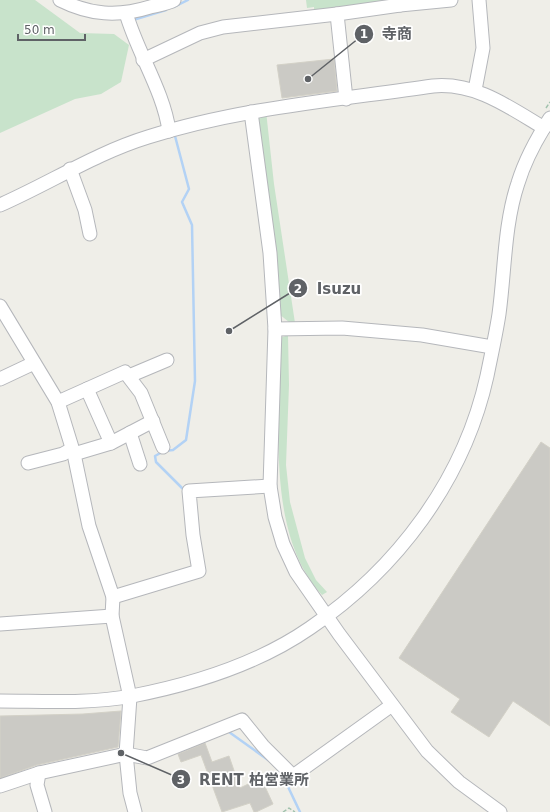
<svg xmlns="http://www.w3.org/2000/svg" width="550" height="812" font-family="'DejaVu Sans','Noto Sans JP',sans-serif">
  <style>
    .green { fill: #c8e3cb }
    .lines { fill: none; stroke-linecap: round; stroke-linejoin: round }
    .stream { stroke: #b3d2f5; stroke-width: 2.5 }
    .building { fill: #cbcac5; stroke: #d3d1c7 }
    .minor-casing { stroke: #b5b7bb; stroke-width: 15 }
    .path { stroke: #a1c2ad; stroke-width: 1.5; stroke-dasharray: 4 2; stroke-linecap: butt }
    .minor { stroke: #fff; stroke-width: 13 }
    .leader { fill: none; stroke: #5f6266; stroke-width: 1.5 }
    .callout-dot { fill: #5f6266; stroke: #fff; stroke-width: 1.5 }
    .mark-label { font-size: 12px; text-anchor: middle; font-weight: bold; fill: #fff }
    .callout-label { font-size: 15px; text-anchor: middle; font-weight: bold; fill: #5f6266; stroke: #fff; stroke-width: 3.5; stroke-linejoin: round; paint-order: stroke }
  </style>
  <rect width="100%" height="100%" fill="#efeee8"/>
  <g class="green">
    <path d="M 0,0 L 35,0 L 80,33 L 114,34 L 129,45 L 121,82 L 101,94 L 75,99 L 0,133 Z"/>
    <path d="M 306,0 L 391,0 L 314,10 L 314,7 L 307,8 Z"/>
    <path d="M 266,111 L 274,184 L 295,323 L 289,322 L 279,314 L 257,116 Z"/>
    <path d="M 288,335 L 289,385 L 286,465 L 290,502 L 305,558 L 316,580 L 327,592 L 322,595 C 264,532 281,418 280,338 Z"/>
  </g>
  <g class="lines">
    <g class="stream">
      <path d="M 174,7 L 188,0"/>
      <path d="M 133,20 L 166,10"/>
      <path d="M 175,136 L 189,189 L 182,202 L 192,225 L 195,381 L 186,440 L 173,450 L 164,451 L 155,456 L 156,462 L 185,491"/>
      <path d="M 229,732 L 271,762"/>
      <path d="M 281,772 L 300,812"/>
    </g>
  </g>
  <g class="building">
    <path d="M 334,59 L 337,91 L 282,98 L 277,65 Z"/>
    <path d="M 541,442 L 550,448 L 550,726 L 513,701 L 489,737 L 451,712 L 460,699 L 399,658 Z"/>
    <path d="M 121,711 L 118,747 L 37,765 L 0,778 L 0,716 L 83,714 Z"/>
    <path d="M 205,743 L 212,762 L 229,756 L 240,788 L 261,778 L 273,804 L 256,812 L 254,812 L 250,803 L 222,812 L 201,755 L 181,762 L 178,754 Z"/>
  </g>
  <g class="lines">
    <defs>
      <g id="minor">
        <path d="M 60,0 C 90,15 118,17 150,7 C 158,5 167,4 174,0"/>
        <path d="M 399,0 L 400,5 L 451,0"/>
        <path d="M 126,13 C 137,52 164,92 169,131"/>
        <path d="M 143,60 L 200,33 L 223,27 L 337,14"/>
        <path d="M 475,90 L 483,48 L 479,0"/>
        <path d="M 346,99 L 337,14 L 400,5"/>
        <path d="M 251,112 L 270,253 L 275,329 L 270,486 L 275,517 L 283,544 L 296,572 L 339,634 L 427,751 L 459,782 L 500,812"/>
        <path d="M 70,169 L 85,210 L 90,234"/>
        <path d="M 0,205 C 50,183 96,153 148,137 C 240,108 338,100 433,86 C 475,82 509,107 544,128"/>
        <path d="M 0,306 L 58,402 L 74,454 L 89,526 L 113,597 L 112,616 L 130,697 L 126,754 L 130,793 L 135,812"/>
        <path d="M 275,329 L 342,328 L 422,335 L 492,347"/>
        <path d="M 129,376 L 167,360"/>
        <path d="M 0,379 L 34,363"/>
        <path d="M 87,389 L 111,443"/>
        <path d="M 58,402 L 125,372 L 141,393 L 163,447"/>
        <path d="M 130,433 L 140,464"/>
        <path d="M 74,454 L 111,443 L 153,421"/>
        <path d="M 28,463 L 63,454 L 72,449"/>
        <path d="M 113,597 L 199,571 L 193,535 L 189,491 L 270,486"/>
        <path d="M 0,624 L 112,616"/>
        <path d="M 0,701 C 43,701 89,704 132,696 C 194,684 258,664 310,628 C 397,569 464,480 487,376 C 491,356 496,334 499,314 C 505,270 504,225 518,183 C 525,160 537,138 550,118"/>
        <path d="M 39,773 L 37,785 L 45,812"/>
        <path d="M 0,786 L 39,773 L 126,754 L 147,758 L 242,720 L 263,746 L 293,776 L 392,705"/>
      </g>
    </defs>
    <use href="#minor" class="minor-casing"/>
    <g class="path">
      <path d="M 546,108 L 550,102"/>
      <path d="M 283,812 L 289,808 L 295,812"/>
    </g>
    <use href="#minor" class="minor"/>
  </g>
  <path class="leader" d="M308 79L364 34M229 331L298 288M121 753L181 779"/>
  <g class="callout-dot">
    <circle cx="308" cy="79" r="4"/>
    <circle cx="229" cy="331" r="4"/>
    <circle cx="121" cy="753" r="4"/>
    <circle cx="364" cy="34" r="10"/>
    <circle cx="298" cy="288" r="10"/>
    <circle cx="181" cy="779" r="10"/>
  </g>
  <g class="mark-label">
    <text x="364" y="38">1</text>
    <text x="298" y="293">2</text>
    <text x="181" y="784">3</text>
  </g>
  <g class="callout-label">
    <text x="397" y="39">寺商</text>
    <text x="339" y="294">Isuzu</text>
    <text x="254" y="785">RENT 柏営業所</text>
  </g>
  <path d="M18 34v6h67v-6" fill="none" stroke="#5f6266" stroke-width="2"/>
  <text x="24" y="34" font-size="12" fill="#5f6266" stroke="#ffffff" stroke-width="3" paint-order="stroke">50 m</text>
</svg>
